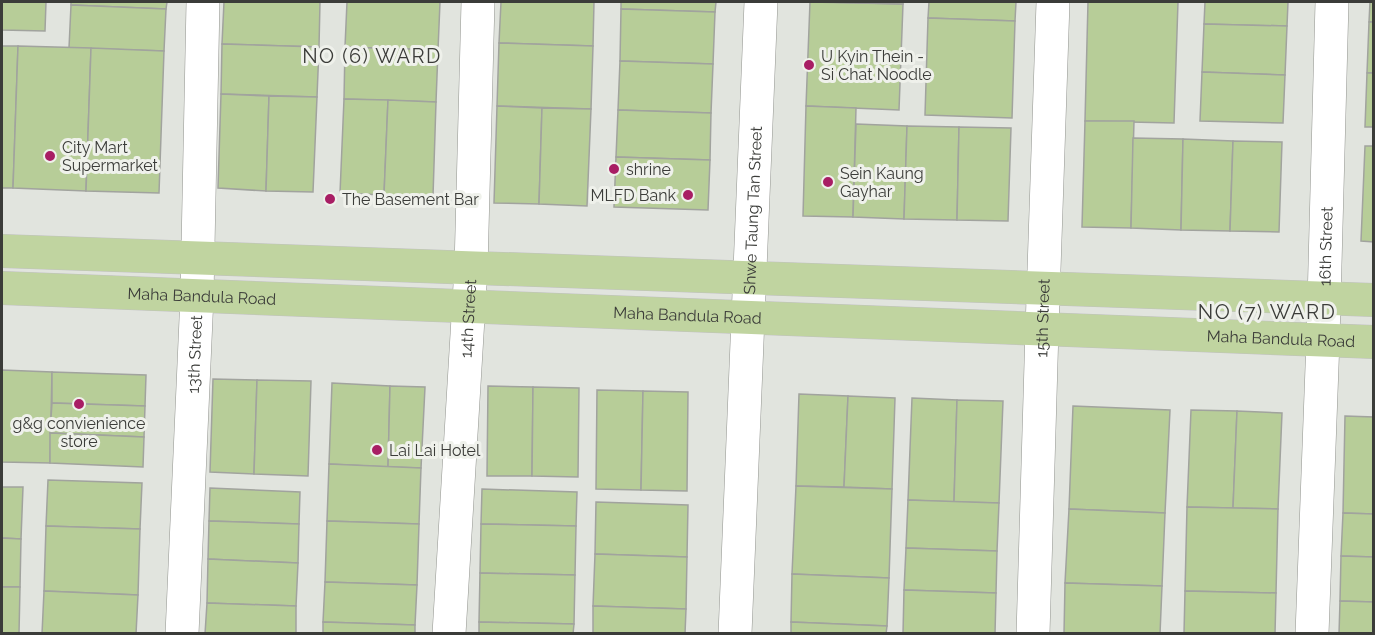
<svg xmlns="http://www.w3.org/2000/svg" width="1375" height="635" font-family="Raleway,sans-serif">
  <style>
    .building { fill: #b7cd98; stroke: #a1a39e; stroke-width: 1.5 }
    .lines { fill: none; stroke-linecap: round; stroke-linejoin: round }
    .minor-casing { stroke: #92948f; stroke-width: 34 }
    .major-casing { stroke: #c0c1c0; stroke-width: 34 }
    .minor { stroke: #fff; stroke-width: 33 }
    .major { stroke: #c0d4a0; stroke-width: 33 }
    .poi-dot { fill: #a81e64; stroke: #eff1eb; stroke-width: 2 }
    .labels { text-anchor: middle; stroke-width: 6; stroke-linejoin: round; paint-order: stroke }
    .poi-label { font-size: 16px; fill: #3b3c39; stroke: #eff1eb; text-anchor: start }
    .street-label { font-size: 16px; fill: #3b3c39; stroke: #eff1eb }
    .quarter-label { font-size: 20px; letter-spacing: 1.5px; fill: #3b3c39; stroke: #eff1eb }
  </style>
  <rect width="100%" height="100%" fill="#e1e4de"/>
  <g class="building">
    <path d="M 2,2 L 46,2 L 45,31 L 2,30 Z"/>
    <path d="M 71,2 L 167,2 L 166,9 L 71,5 Z"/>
    <path d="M 224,2 L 320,2 L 319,47 L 222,44 Z"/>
    <path d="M 347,2 L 440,2 L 438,50 L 345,47 Z"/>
    <path d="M 501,2 L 594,2 L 593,46 L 499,43 Z"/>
    <path d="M 621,2 L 716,2 L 715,12 L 621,9 Z"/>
    <path d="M 810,2 L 903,4 L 899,110 L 806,106 Z"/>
    <path d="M 823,2 L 903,2 L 903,4 Z"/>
    <path d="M 929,2 L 1016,2 L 1015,21 L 928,18 Z"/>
    <path d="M 1088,2 L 1178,2 L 1174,123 L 1085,121 Z"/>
    <path d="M 1205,2 L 1288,2 L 1287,26 L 1204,24 Z"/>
    <path d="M 1370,2 L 1374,2 L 1374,22 L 1369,22 Z"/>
    <path d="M 71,5 L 166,9 L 164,51 L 69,48 Z"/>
    <path d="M 621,9 L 715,12 L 713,64 L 620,61 Z"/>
    <path d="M 928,18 L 1015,21 L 1012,118 L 925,115 Z"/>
    <path d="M 1369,22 L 1374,22 L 1374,73 L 1367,73 Z"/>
    <path d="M 1204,24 L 1287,26 L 1285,75 L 1202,72 Z"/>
    <path d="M 499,43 L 593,46 L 591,109 L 497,106 Z"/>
    <path d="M 222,44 L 319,47 L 317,97 L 221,94 Z"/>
    <path d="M 2,46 L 18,46 L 13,188 L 2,188 Z"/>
    <path d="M 18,46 L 91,48 L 86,191 L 13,188 Z"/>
    <path d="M 345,47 L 438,50 L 436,102 L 344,99 Z"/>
    <path d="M 91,48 L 164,51 L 159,193 L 86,191 Z"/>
    <path d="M 620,61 L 713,64 L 711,113 L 618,110 Z"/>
    <path d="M 1202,72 L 1285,75 L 1283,123 L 1200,121 Z"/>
    <path d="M 1367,73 L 1374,73 L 1374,127 L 1365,127 Z"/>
    <path d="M 221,94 L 269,96 L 266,191 L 218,188 Z"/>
    <path d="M 269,96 L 317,97 L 313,192 L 266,191 Z"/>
    <path d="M 344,99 L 388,100 L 384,195 L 340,193 Z"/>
    <path d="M 388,100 L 436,102 L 433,196 L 384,195 Z"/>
    <path d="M 497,106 L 542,108 L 539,204 L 494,203 Z"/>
    <path d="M 806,106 L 856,108 L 853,217 L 803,216 Z"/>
    <path d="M 542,108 L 591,109 L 587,206 L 539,204 Z"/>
    <path d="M 618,110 L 711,113 L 710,160 L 616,157 Z"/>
    <path d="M 1085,121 L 1134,121 L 1131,228 L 1082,227 Z"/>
    <path d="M 856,124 L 907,126 L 904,219 L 853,217 Z"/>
    <path d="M 907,126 L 959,127 L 957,220 L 904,219 Z"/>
    <path d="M 959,127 L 1011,128 L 1008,221 L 957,220 Z"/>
    <path d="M 1133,138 L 1183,139 L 1181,230 L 1131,228 Z"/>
    <path d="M 1183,139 L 1233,141 L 1230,231 L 1181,230 Z"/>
    <path d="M 1233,141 L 1282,142 L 1279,232 L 1230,231 Z"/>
    <path d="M 1365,146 L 1374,146 L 1374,242 L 1361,241 Z"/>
    <path d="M 616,157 L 710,160 L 708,210 L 614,207 Z"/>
    <path d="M 2,370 L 52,372 L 50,463 L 2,462 Z"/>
    <path d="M 52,372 L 146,375 L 145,406 L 52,403 Z"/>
    <path d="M 213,379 L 257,380 L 254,474 L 210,472 Z"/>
    <path d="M 257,380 L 311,381 L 308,476 L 254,474 Z"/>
    <path d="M 332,383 L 390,386 L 388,467 L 329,464 Z"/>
    <path d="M 390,386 L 425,387 L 421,468 L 388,467 Z"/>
    <path d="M 488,386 L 533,387 L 532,476 L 487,476 Z"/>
    <path d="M 533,387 L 579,388 L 578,477 L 532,476 Z"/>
    <path d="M 597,390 L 643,391 L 641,490 L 596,489 Z"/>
    <path d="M 643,391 L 688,392 L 687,491 L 641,490 Z"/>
    <path d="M 799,394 L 848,396 L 844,487 L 796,486 Z"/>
    <path d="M 848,396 L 895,398 L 892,489 L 844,487 Z"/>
    <path d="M 912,398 L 957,400 L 954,502 L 908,500 Z"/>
    <path d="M 957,400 L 1003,401 L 999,503 L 954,502 Z"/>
    <path d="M 52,403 L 145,406 L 144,437 L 50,433 Z"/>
    <path d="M 1073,406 L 1170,410 L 1165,513 L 1069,509 Z"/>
    <path d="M 1191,410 L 1237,411 L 1233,508 L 1187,507 Z"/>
    <path d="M 1237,411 L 1282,413 L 1278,509 L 1233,508 Z"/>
    <path d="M 1345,416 L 1374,417 L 1374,514 L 1343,513 Z"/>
    <path d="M 50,433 L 144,437 L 143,467 L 50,463 Z"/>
    <path d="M 329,464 L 421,468 L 419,524 L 327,521 Z"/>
    <path d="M 48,480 L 142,483 L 140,529 L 46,526 Z"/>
    <path d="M 796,486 L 892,489 L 889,578 L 792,574 Z"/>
    <path d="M 2,487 L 23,487 L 21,539 L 2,538 Z"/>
    <path d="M 210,488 L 300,492 L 299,524 L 209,521 Z"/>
    <path d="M 482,489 L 577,492 L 576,526 L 481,524 Z"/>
    <path d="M 908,500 L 999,503 L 997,551 L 906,548 Z"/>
    <path d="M 596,502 L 688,505 L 687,557 L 595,554 Z"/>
    <path d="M 1187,507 L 1278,509 L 1276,593 L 1185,591 Z"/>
    <path d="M 1069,509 L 1165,513 L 1162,586 L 1065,583 Z"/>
    <path d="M 1343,513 L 1374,514 L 1374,557 L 1341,556 Z"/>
    <path d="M 209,521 L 299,524 L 298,563 L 208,559 Z"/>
    <path d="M 327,521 L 419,524 L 417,585 L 325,582 Z"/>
    <path d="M 481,524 L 576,526 L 575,575 L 480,573 Z"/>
    <path d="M 46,526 L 140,529 L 138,595 L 44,591 Z"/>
    <path d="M 2,538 L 21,539 L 20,587 L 2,587 Z"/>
    <path d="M 906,548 L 997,551 L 996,593 L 904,590 Z"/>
    <path d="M 595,554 L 687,557 L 686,609 L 593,606 Z"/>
    <path d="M 1341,556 L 1374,557 L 1374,602 L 1340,601 Z"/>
    <path d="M 208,559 L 298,563 L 296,606 L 207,603 Z"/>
    <path d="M 480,573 L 575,575 L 574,624 L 479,622 Z"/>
    <path d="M 792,574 L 889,578 L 887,626 L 791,622 Z"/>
    <path d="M 325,582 L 417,585 L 415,625 L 323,622 Z"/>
    <path d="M 1065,583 L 1162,586 L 1160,634 L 1064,634 Z"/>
    <path d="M 2,587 L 20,587 L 19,634 L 2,634 Z"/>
    <path d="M 904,590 L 996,593 L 995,634 L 903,634 Z"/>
    <path d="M 44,591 L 138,595 L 136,634 L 42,634 Z"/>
    <path d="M 1185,591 L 1276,593 L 1275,634 L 1184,634 Z"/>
    <path d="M 1340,601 L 1374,602 L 1374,634 L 1339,634 Z"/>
    <path d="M 207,603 L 296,606 L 296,634 L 205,634 Z"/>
    <path d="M 593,606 L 686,609 L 685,634 L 593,634 Z"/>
    <path d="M 323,622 L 415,625 L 415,634 L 323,634 Z"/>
    <path d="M 479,622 L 574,624 L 573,634 L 479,634 Z"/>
    <path d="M 791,622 L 887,626 L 886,634 L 791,634 Z"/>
  </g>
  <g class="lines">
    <defs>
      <g id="minor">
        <path id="s1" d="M 182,634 L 197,296 L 203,2"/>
        <path id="s2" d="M 449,634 L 471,268 L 478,2"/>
        <path id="s3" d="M 735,634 L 761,2"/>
        <path id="s4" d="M 1033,634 L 1042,329 L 1053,2"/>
        <path id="s5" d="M 1312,634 L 1323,340 L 1332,2"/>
      </g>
      <g id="major">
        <path d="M 2,251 L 1374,300"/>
        <path id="s6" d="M 2,288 L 1374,342"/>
      </g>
    </defs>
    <use href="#minor" class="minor-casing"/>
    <use href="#major" class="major-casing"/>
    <use href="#minor" class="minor"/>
    <use href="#major" class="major"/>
  </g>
  <g class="poi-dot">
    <circle cx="809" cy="65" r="6"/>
    <circle cx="50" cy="156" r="6"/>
    <circle cx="614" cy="169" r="6"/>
    <circle cx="828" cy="182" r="6"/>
    <circle cx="688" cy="195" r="6"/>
    <circle cx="330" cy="199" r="6"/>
    <circle cx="79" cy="404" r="6"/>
    <circle cx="377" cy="450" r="6"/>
  </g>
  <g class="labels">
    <g class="poi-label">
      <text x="821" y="62">U Kyin Thein -<tspan x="821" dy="18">Si Chat Noodle</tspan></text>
      <text x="62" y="153">City Mart<tspan x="62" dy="18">Supermarket</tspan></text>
      <text x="626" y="175">shrine</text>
      <text x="840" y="179">Sein Kaung<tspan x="840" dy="18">Gayhar</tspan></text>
      <text x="676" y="201" text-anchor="end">MLFD Bank</text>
      <text x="342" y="205">The Basement Bar</text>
      <text x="79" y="429" text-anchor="middle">g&amp;g convienience<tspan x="79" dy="18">store</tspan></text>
      <text x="389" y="456">Lai Lai Hotel</text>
    </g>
    <g class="street-label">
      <text dy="6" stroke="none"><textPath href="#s3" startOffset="424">Shwe Taung Tan Street</textPath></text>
      <text dy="6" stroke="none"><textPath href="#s5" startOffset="388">16th Street</textPath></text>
      <text dy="6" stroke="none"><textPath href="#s6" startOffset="200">Maha Bandula Road</textPath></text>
      <text dy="6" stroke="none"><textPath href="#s6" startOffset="686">Maha Bandula Road</textPath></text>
      <text dy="6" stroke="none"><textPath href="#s4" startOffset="316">15th Street</textPath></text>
      <text dy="6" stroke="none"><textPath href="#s2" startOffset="316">14th Street</textPath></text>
      <text dy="6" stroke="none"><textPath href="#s6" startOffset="1280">Maha Bandula Road</textPath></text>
      <text dy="6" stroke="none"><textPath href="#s1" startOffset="280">13th Street</textPath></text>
    </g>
    <g class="quarter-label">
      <text x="372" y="63">NO (6) WARD</text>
      <text x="1267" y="319">NO (7) WARD</text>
    </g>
  </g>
  <rect width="1375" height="635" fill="none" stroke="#3b3c39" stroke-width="6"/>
</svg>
